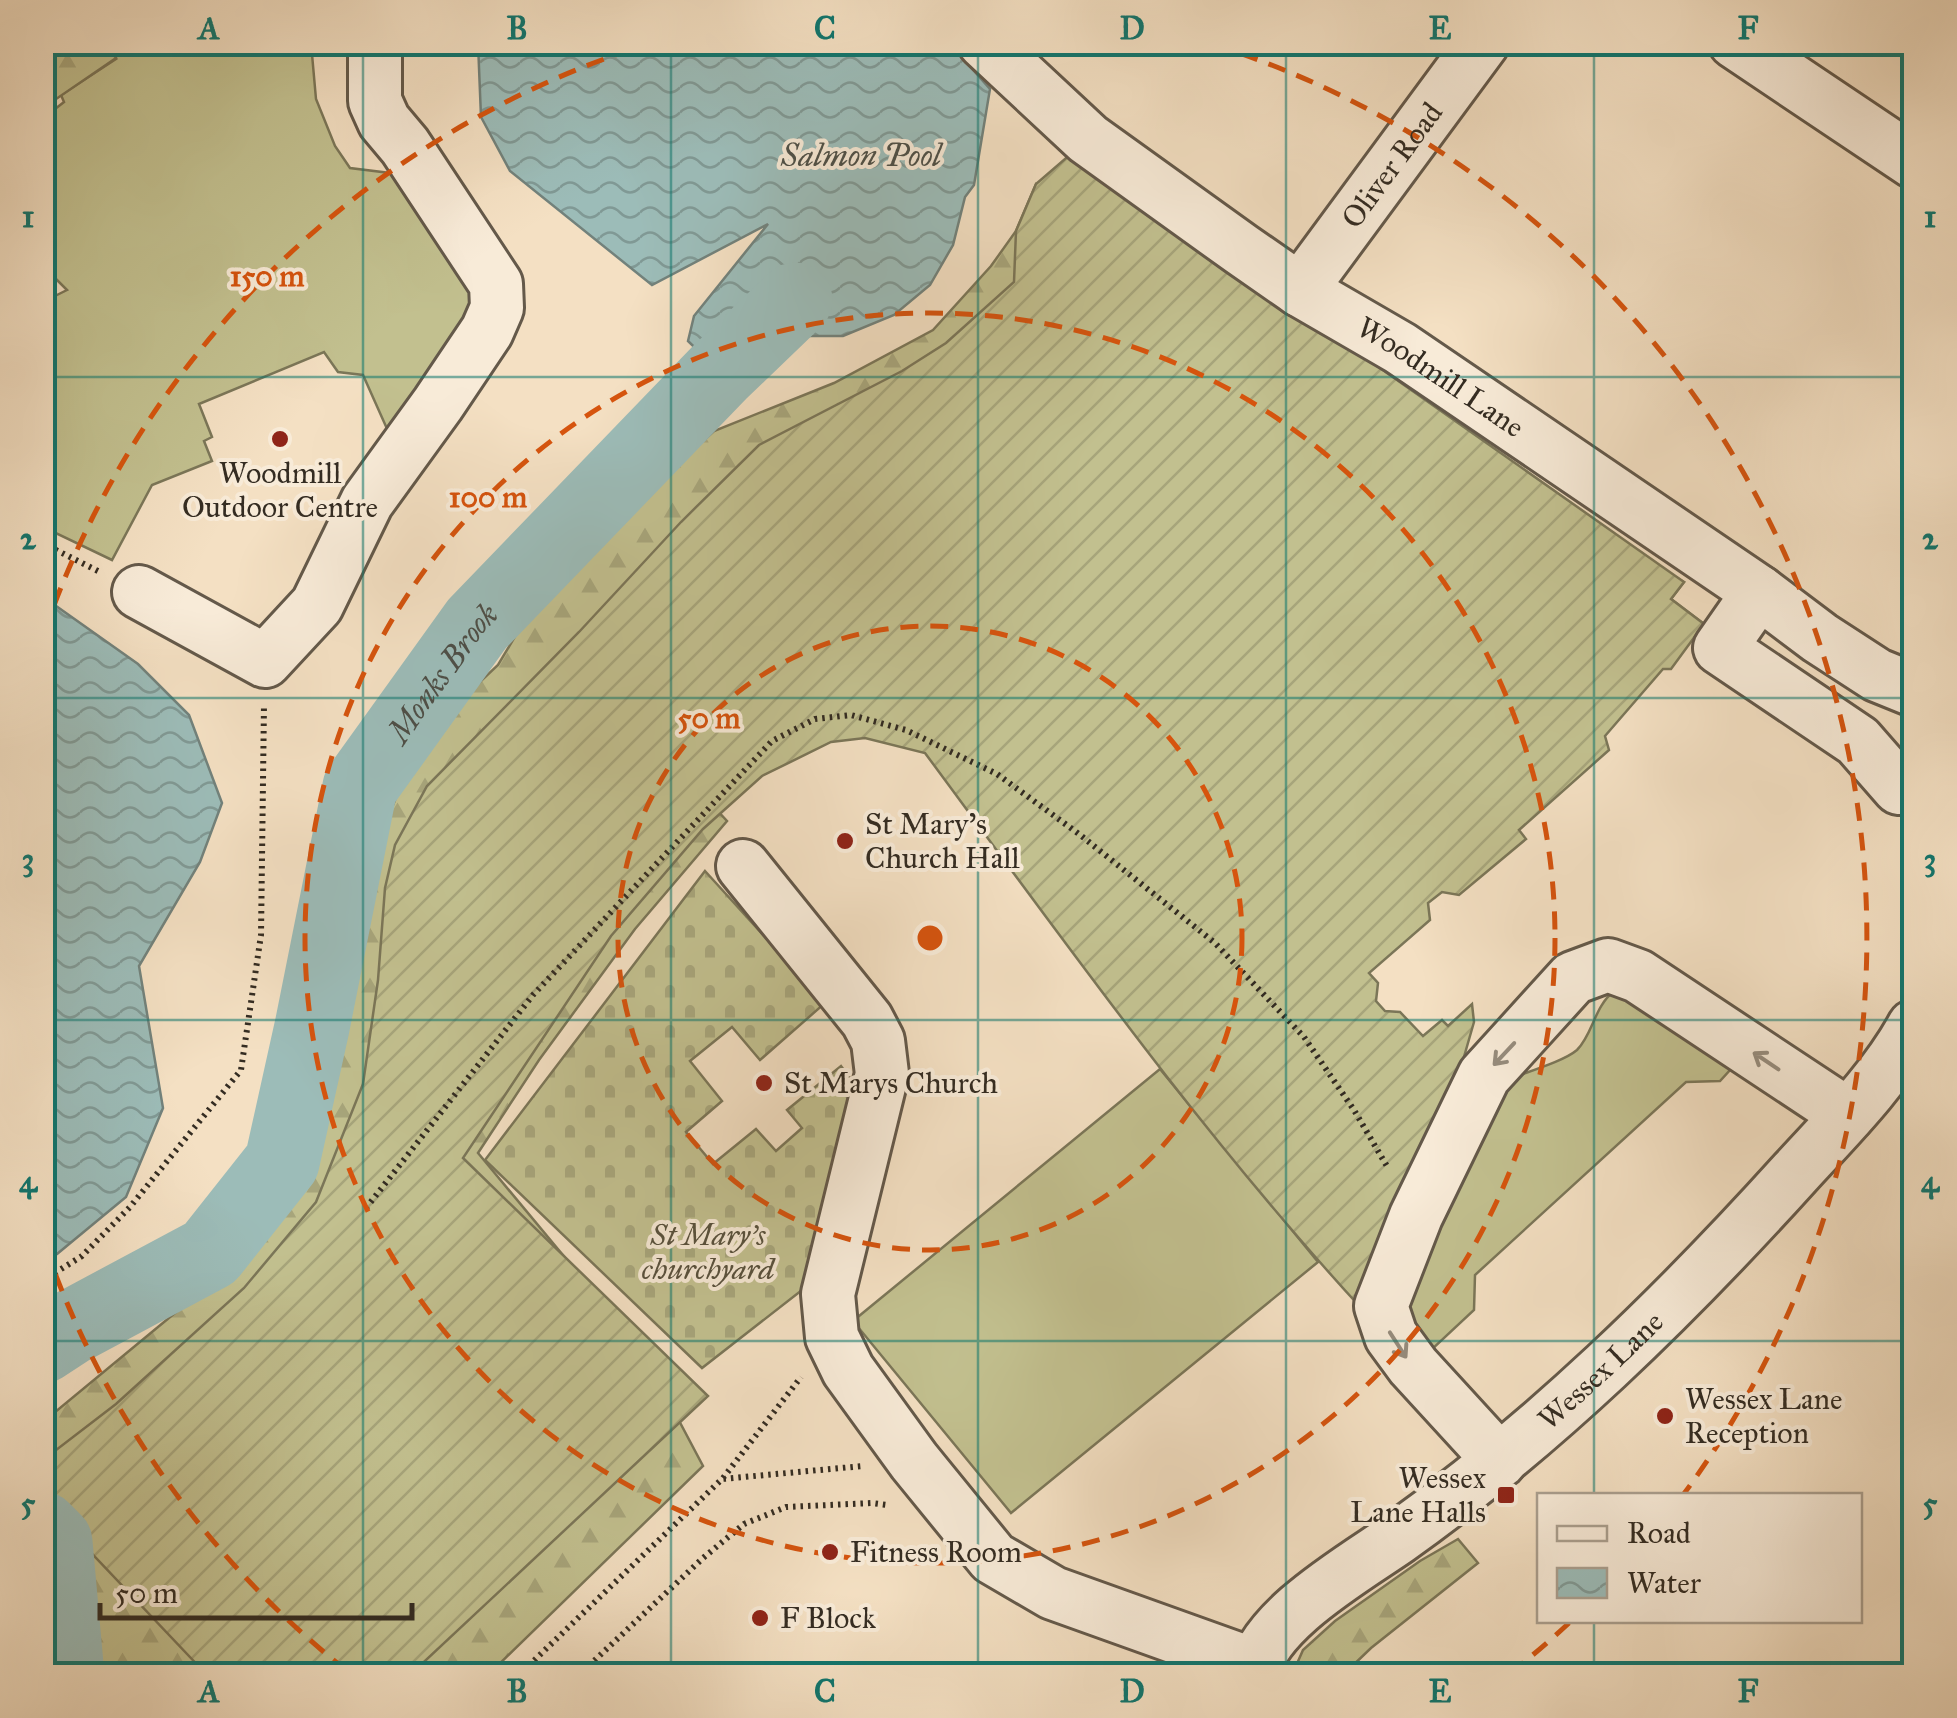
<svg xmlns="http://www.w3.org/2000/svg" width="1957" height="1718" font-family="'IM FELL Great Primer',serif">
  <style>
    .grass { fill: #c2c08f; stroke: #7b7658; stroke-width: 2.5 }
    .forest { fill: url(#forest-firs); stroke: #7b7658; stroke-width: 2.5 }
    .cemetery { fill: url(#cemetery-stones); stroke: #7b7658; stroke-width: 2.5 }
    .garden { fill: url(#garden-furrows); stroke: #7b7658; stroke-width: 2.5 }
    .water { fill: url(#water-waves); stroke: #72827c; stroke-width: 2.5 }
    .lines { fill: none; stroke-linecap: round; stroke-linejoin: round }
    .river { stroke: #9cbcb8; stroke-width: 75 }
    .minor-casing { stroke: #64594a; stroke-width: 58 }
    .path { stroke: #342c22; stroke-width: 6; stroke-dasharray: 2.5 5; stroke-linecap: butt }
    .minor { stroke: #f8ebd8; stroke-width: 52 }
    .oneway { stroke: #968c7d }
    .grid { fill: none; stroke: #0f766e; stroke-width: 2.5; stroke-opacity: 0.55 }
    .ring { fill: none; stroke: #d6540e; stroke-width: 5; stroke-dasharray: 18 12 }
    .poi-dot { fill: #8f2418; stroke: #f8ebd8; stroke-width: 4 }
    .labels { text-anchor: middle; stroke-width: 8; stroke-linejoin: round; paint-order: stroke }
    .street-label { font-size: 30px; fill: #342c22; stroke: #f8ebd8 }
    .poi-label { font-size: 30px; fill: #342c22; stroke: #f8ebd8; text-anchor: start }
    .park-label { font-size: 30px; font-style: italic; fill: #58513d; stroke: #f8ebd8 }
    .water-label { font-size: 32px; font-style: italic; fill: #4e5048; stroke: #f8ebd8 }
    .centre { fill: #d6540e; stroke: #f8ebd8; stroke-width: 5 }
    .ring-label { font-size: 30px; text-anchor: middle; font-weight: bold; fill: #d6540e; stroke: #f8ebd8; stroke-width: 8; stroke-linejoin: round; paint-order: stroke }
    .neatline { fill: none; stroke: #0f766e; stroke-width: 4 }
    .grid-label { font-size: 32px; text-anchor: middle; font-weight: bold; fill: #0f766e }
  </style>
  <defs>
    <pattern id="forest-firs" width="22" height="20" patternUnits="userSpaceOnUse" patternTransform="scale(2.5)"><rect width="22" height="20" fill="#c2c08f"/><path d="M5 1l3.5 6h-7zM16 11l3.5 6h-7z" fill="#a7a57b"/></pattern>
    <pattern id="cemetery-stones" width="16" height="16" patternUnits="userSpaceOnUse" patternTransform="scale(2.5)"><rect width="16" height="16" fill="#c2c08f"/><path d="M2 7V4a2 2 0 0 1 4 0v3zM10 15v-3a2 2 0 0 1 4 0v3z" fill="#a7a57b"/></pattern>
    <pattern id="garden-furrows" width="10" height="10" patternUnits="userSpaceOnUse" patternTransform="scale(2.5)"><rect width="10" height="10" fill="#c2c08f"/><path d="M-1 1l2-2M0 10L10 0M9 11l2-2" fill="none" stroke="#a7a57b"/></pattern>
    <pattern id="water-waves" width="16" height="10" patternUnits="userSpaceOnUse" patternTransform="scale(2.5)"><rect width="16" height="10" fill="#9cbcb8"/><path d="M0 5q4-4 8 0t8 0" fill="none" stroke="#809995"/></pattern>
  </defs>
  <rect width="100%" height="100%" fill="#f4e0c3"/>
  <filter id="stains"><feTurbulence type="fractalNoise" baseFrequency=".002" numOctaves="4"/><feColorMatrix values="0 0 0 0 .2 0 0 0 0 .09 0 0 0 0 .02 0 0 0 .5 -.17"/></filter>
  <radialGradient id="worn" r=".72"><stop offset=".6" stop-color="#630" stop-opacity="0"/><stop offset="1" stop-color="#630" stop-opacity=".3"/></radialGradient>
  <g class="grass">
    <path d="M 103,43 L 311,43 L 316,99 L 335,146 L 350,168 L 406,175 L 487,311 L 388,431 L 363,375 L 338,372 L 324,352 L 199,404 L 212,437 L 204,441 L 212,461 L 152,485 L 112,560 L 43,527 L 43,302 L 67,290 L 43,266 L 42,119 L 64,102 L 61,95 L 116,59 Z"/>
    <path d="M 1614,991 L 1740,1059 L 1720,1081 L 1686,1082 L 1475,1275 L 1474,1310 L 1428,1353 L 1399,1316 L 1504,1081 C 1523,1073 1563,1062 1577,1050 C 1593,1034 1594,1007 1614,991 Z"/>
    <path d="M 1160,1069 L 1318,1262 L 1011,1513 L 853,1321 Z"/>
  </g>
  <g class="forest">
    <path d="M 43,42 L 103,43 L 116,58 L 43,108 Z"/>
    <path d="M 1036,184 L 1684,582 L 1671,599 L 1704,624 L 715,539 L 218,1675 L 97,1675 L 87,1618 L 83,1567 L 43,1511 L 43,1422 L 210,1284 L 282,1211 L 327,1106 L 335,1032 L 357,963 L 377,845 L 403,780 L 432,727 L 498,665 L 548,581 L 714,431 L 834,383 L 933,330 L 991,266 L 1016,231 Z"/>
    <path d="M 715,808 L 727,821 L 635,929 L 539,1060 L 478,1153 L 641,1349 L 703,1466 L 488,1675 L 402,1675 L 400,1190 Z"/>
    <path d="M 1458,1539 L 1478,1563 L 1371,1648 L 1343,1675 L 1292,1675 L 1303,1650 L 1335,1621 L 1420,1561 Z"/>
  </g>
  <path class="cemetery" d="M 705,871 L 825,1003 L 760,1060 L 732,1027 L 690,1061 L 722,1101 L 686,1132 L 713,1164 L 756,1129 L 776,1151 L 802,1128 L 787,1110 L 841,1066 L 853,1082 L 841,1154 L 811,1283 L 702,1368 L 485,1160 Z"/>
  <path class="garden" d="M 1073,152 L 1684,582 L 1671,599 L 1704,624 L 1671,669 L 1663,669 L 1605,736 L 1609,750 L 1519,830 L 1526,839 L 1459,895 L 1442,892 L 1428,903 L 1430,920 L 1369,973 L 1378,983 L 1376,1001 L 1385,1011 L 1400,1012 L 1423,1036 L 1442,1020 L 1448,1026 L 1472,1004 L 1474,1022 L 1453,1095 L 1362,1309 C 1202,1135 1065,942 925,753 L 865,738 L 831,742 L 762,776 L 703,829 L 611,936 L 463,1158 L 708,1396 L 410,1675 L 207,1675 L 43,1502 L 43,1460 L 116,1404 L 244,1288 L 316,1202 L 363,1084 L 378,980 L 385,888 L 395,845 L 427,786 L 579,632 L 681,522 L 759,445 L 902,371 L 946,343 L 1014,282 L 1016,231 L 1036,184 Z"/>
  <g class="water">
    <path d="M 478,43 L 942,43 L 958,53 L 990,89 L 974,185 L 965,197 L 953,245 L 930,285 L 894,315 L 843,336 L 803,336 L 752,386 L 720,372 L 688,341 L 694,316 L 768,224 L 652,285 L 510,171 L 481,117 Z"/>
    <path d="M 42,596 L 138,664 L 189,715 L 222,803 L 200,862 L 139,966 L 163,1108 L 126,1197 L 57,1254 L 43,1256 Z"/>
  </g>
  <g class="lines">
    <g class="river">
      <path id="s1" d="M 42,1346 L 68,1329 L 210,1253 L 282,1162 L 312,1027 L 360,787 L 477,624 L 720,372 L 795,300"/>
      <path d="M 42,1529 L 55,1542 L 67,1676"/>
    </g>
    <defs>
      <g id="minor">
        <path id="s2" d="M 984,42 L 1088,139 L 1241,249 L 1300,290 L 1400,348 L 1759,592 L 1820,638 L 1877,675 L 1914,690"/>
        <path d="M 1735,42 L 1914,162"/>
        <path id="s3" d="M 1300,290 L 1483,42"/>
        <path d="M 139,592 L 265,661 L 317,605 L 367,502 L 438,404 L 487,331 L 497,308 L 496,284 L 405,146 L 384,121 L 375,101 L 375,42"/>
        <path d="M 1759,592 L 1720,648 L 1858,741 L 1899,788"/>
        <path d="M 743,866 L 867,1020 L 878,1041 L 882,1074 L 828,1294 L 832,1337 L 848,1370 L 914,1461 L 993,1558 L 1053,1593 L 1254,1665"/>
        <path d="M 1500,1461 L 1413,1366 L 1391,1336 L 1381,1306 L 1416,1216 L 1484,1076 L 1573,978 L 1608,965 L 1638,976 L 1848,1115"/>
        <path id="s4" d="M 1253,1676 C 1261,1621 1355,1568 1398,1538 C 1545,1433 1674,1307 1795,1173 C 1837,1127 1884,1081 1914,1026"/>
      </g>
    </defs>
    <use href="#minor" class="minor-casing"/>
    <g class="path">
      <path d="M 42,543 L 100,572"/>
      <path d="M 366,1208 L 533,995 L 772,741 L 815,719 L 851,715 L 906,730 L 997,774 L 1079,834 L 1215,943 L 1304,1037 L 1354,1110 L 1388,1168"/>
      <path d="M 42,1281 L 82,1256 L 130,1207 L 241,1070 L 261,935 L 264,704"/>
      <path d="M 723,1478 L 801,1377"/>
      <path d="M 518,1676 L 722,1479 L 863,1466"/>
      <path d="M 578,1676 L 703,1558 L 744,1524 L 786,1507 L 872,1503 L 887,1505"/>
    </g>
    <use href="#minor" class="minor"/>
  </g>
  <defs><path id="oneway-shaft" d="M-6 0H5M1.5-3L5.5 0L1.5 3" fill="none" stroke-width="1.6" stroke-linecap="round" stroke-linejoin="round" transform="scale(2.5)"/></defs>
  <g class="oneway">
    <use href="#oneway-shaft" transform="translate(1504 1054) rotate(133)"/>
    <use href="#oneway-shaft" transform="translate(1766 1061) rotate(-146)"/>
    <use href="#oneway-shaft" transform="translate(1398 1345) rotate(57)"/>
  </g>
  <path class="grid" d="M 363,42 L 363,1676M 671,42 L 671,1676M 978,42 L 978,1676M 1286,42 L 1286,1676M 1594,42 L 1594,1496M 42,377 L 1914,377M 42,698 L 1914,698M 42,1020 L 1914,1020M 42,1341 L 1914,1341M 1594,1620 L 1594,1676"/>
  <g class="ring">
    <circle cx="930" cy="938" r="312"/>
    <circle cx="930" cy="938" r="625"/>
    <path d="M1569 1623A937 937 0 0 1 1513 1671M347 1671A937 937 0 0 1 44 1243M44 633A937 937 0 0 1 648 44M1212 44A937 937 0 0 1 1683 1495"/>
  </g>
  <g class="poi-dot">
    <circle cx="280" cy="439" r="10"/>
    <circle cx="845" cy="841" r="10"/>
    <circle cx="764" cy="1083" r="10"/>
    <circle cx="1665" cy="1416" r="10"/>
    <rect x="1496" y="1485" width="20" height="20" rx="5"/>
    <circle cx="830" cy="1552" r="10"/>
    <circle cx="760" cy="1618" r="10"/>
  </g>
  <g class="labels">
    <g class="street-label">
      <text dy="10" stroke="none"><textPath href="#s3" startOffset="155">Oliver Road</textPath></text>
      <text dy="10" stroke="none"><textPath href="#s2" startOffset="568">Woodmill Lane</textPath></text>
      <text dy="10" stroke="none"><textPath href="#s4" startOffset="468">Wessex Lane</textPath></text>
    </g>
    <g class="poi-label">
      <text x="280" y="483" text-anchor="middle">Woodmill<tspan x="280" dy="34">Outdoor Centre</tspan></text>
      <text x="865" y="834">St Mary's<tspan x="865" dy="34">Church Hall</tspan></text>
      <text x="784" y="1093">St Marys Church</text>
      <text x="1685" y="1409">Wessex Lane<tspan x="1685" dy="34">Reception</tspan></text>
      <text x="1486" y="1488" text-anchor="end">Wessex<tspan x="1486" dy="34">Lane Halls</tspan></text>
      <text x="850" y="1562">Fitness Room</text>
      <text x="780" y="1628">F Block</text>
    </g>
    <g class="park-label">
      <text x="708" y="1245">St Mary's<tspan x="708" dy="34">churchyard</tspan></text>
    </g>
    <g class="water-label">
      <text x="861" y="166">Salmon Pool</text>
      <text dy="11" stroke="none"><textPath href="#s1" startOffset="832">Monks Brook</textPath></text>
    </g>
  </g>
  <circle cx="930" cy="938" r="15" class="centre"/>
  <g class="ring-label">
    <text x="267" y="286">150 m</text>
    <text x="488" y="507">100 m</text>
    <text x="709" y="728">50 m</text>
  </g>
  <rect width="1957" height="1718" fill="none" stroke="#f4e0c3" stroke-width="110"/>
  <rect x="1537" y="1493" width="325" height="130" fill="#f8ebd8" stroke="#aa9f8f" stroke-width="2.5"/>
  <rect x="1557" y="1526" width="50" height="15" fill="#f8ebd8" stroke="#aa9f8f" stroke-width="2.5"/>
  <text x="1627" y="1543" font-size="30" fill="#342c22">Road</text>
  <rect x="1557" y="1568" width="50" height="30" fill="url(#water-waves)" stroke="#aa9f8f" stroke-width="2.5"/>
  <text x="1627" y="1593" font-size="30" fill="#342c22">Water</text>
  <path d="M100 1603v15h312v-15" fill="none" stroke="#342c22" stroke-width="5"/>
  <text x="115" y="1603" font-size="30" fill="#342c22" stroke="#f8ebd8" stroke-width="8" paint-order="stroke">50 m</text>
  <rect x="55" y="55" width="1847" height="1608" class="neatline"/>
  <g class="grid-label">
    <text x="209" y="39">A</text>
    <text x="517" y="39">B</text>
    <text x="825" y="39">C</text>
    <text x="1132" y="39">D</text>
    <text x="1440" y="39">E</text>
    <text x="1748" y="39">F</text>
    <text x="28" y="227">1</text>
    <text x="1930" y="227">1</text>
    <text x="28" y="549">2</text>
    <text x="1930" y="549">2</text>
    <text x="28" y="870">3</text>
    <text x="1930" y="870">3</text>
    <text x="28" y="1192">4</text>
    <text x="1930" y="1192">4</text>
    <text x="28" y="1514">5</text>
    <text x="1930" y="1514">5</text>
    <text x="209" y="1702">A</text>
    <text x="517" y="1702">B</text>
    <text x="825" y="1702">C</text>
    <text x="1132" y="1702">D</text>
    <text x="1440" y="1702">E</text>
    <text x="1748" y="1702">F</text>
  </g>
  <rect width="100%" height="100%" filter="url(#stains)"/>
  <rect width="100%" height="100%" fill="url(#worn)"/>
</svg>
